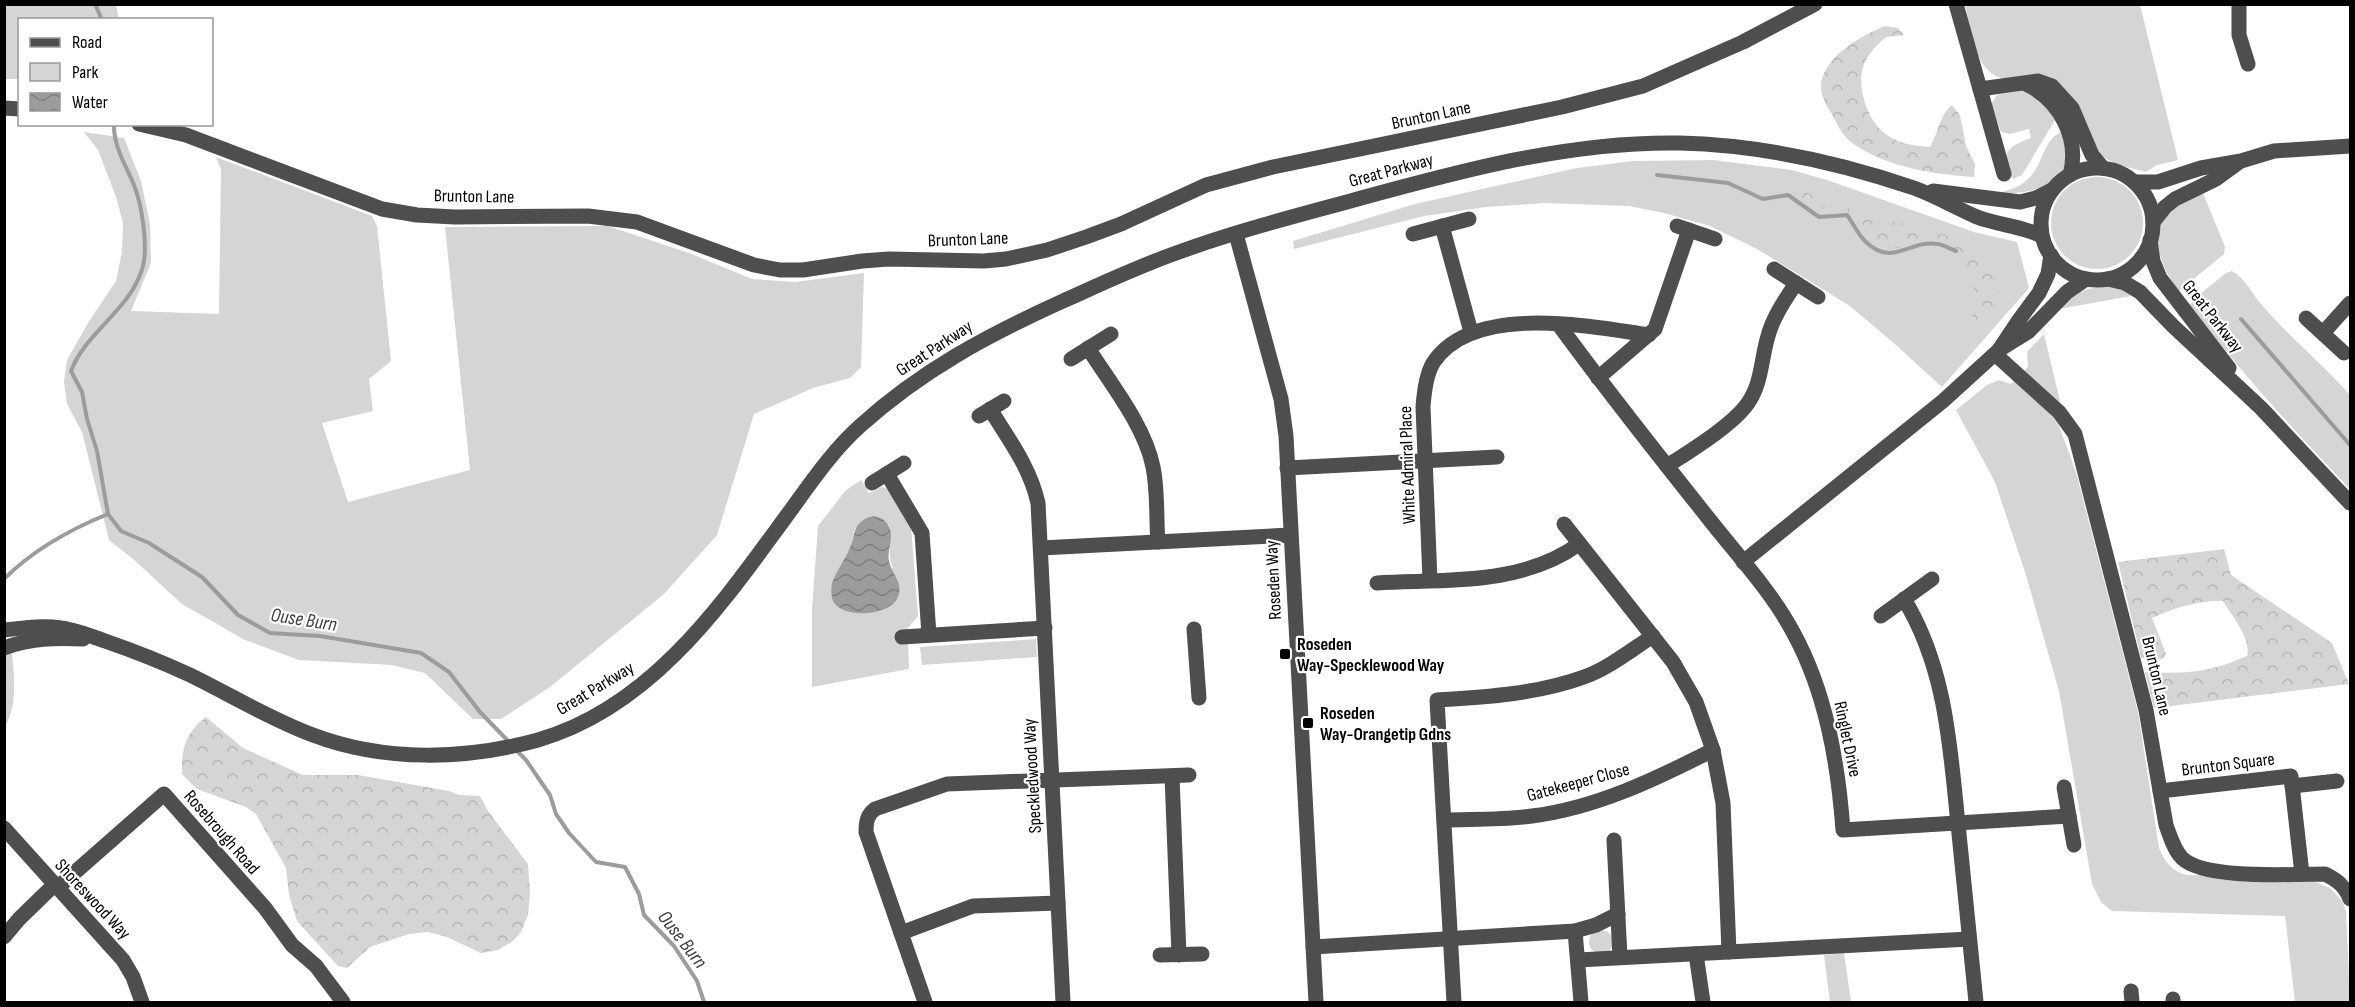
<svg xmlns="http://www.w3.org/2000/svg" width="2355" height="1007" font-family="'Sofia Sans Condensed',sans-serif">
  <style>
    .green { fill: #d5d5d5; fill-rule: evenodd }
    .forest { fill: url(#forest-crowns) }
    .water { fill: url(#water-waves) }
    .lines { fill: none; stroke-linecap: round; stroke-linejoin: round }
    .stream { stroke: #9c9c9c; stroke-width: 4 }
    .minor { stroke: #4e4e4e; stroke-width: 15 }
    .poi-dot { fill: #000; stroke: #fff; stroke-width: 2 }
    .labels { text-anchor: middle; stroke-width: 4.5; stroke-linejoin: round; paint-order: stroke }
    .street-label { font-size: 18px; fill: #000; stroke: #fff }
    .poi-label { font-size: 18px; font-weight: bold; fill: #000; stroke: #fff; text-anchor: start }
    .water-label { font-size: 20px; font-style: italic; fill: #3d3d3d; stroke: #fff }
  </style>
  <defs>
    <pattern id="forest-crowns" width="20" height="18" patternUnits="userSpaceOnUse" patternTransform="scale(1.5)"><rect width="20" height="18" fill="#d5d5d5"/><path d="M2 6a3 3 0 1 1 6 0M12 15a3 3 0 1 1 6 0" fill="none" stroke="#b5b5b5"/></pattern>
    <pattern id="water-waves" width="16" height="10" patternUnits="userSpaceOnUse" patternTransform="scale(1.5)"><rect width="16" height="10" fill="#9c9c9c"/><path d="M0 5q4-4 8 0t8 0" fill="none" stroke="#7d7d7d"/></pattern>
  </defs>
  <rect width="100%" height="100%" fill="#fff"/>
  <g class="green">
    <path d="M 4,5 L 116,5 L 119,19 L 20,20 L 19,79 L 5,79 Z"/>
    <path d="M 1965,5 L 2140,5 L 2178,160 L 2157,165 L 2146,172 C 2129,167 2105,164 2095,148 C 2089,139 2086,127 2082,117 L 2006,79 C 1974,75 1972,30 1965,5 Z"/>
    <path d="M 2025,90 L 2042,99 L 2055,120 L 2022,175 L 2013,179 C 1998,154 2008,146 2031,138 L 2029,129 L 2010,134 L 2001,132 L 1991,104 L 1997,95 Z"/>
    <path d="M 2063,131 C 2064,140 2067,151 2066,160 C 2062,189 2020,195 1998,193 C 2050,183 2034,143 2063,131 Z"/>
    <path d="M 84,132 L 124,138 L 141,181 L 150,224 L 151,263 L 131,311 L 219,314 L 221,170 L 216,157 L 372,216 L 377,226 L 391,361 L 369,379 L 373,411 L 322,423 L 348,502 L 470,470 L 445,227 L 608,226 L 689,253 L 752,279 L 795,282 L 864,273 L 861,367 L 850,378 L 813,388 L 754,414 L 717,535 L 664,594 L 550,687 L 501,719 L 473,719 L 425,673 L 392,665 L 299,660 L 245,640 L 182,604 L 133,559 L 109,540 L 82,432 L 67,404 L 64,382 L 67,360 L 88,323 L 116,281 L 122,252 L 123,223 L 116,197 L 98,150 Z"/>
    <path d="M 1713,160 L 1792,170 L 1830,181 L 1974,232 L 2017,242 L 2029,288 L 1942,387 L 1896,345 L 1850,306 L 1757,249 L 1710,226 L 1664,213 L 1629,206 L 1545,203 L 1486,207 L 1424,216 L 1294,249 L 1293,241 L 1415,204 L 1577,168 L 1633,161 Z"/>
    <circle cx="2097" cy="223" r="46"/>
    <path d="M 2203,193 L 2225,247 L 2224,254 L 2179,291 C 2161,268 2145,231 2173,208 C 2182,202 2194,197 2203,193 Z"/>
    <path d="M 2232,271 C 2245,278 2252,294 2262,305 C 2289,337 2323,364 2350,395 L 2350,489 C 2294,430 2239,371 2190,305 L 2194,299 L 2226,273 Z"/>
    <path d="M 2111,286 L 2122,289 L 2131,296 L 2059,309 C 2076,290 2086,288 2111,286 Z"/>
    <path d="M 2044,334 L 2060,401 L 2056,402 L 2024,372 L 2028,366 L 2027,352 Z"/>
    <path d="M 1999,380 L 2011,384 L 2014,380 L 2046,407 L 2059,426 L 2076,472 L 2138,712 L 2159,848 C 2165,862 2171,871 2187,875 L 2306,878 L 2330,888 L 2342,901 L 2346,911 L 2350,1002 L 2295,1002 L 2285,916 L 2112,911 L 2101,902 L 2092,884 L 2059,691 L 2026,575 L 1995,482 L 1956,410 L 1987,385 Z"/>
    <path d="M 861,480 L 869,493 L 882,487 L 889,489 L 911,526 L 918,616 L 907,629 L 897,630 L 897,642 L 908,642 L 909,669 L 812,687 L 812,609 L 818,526 L 846,490 ZM 889,525 C 891,540 887,555 893,568 L 832,600 C 831,582 834,580 843,565 C 850,554 852,540 855,528 Z"/>
    <path d="M 1036,639 L 1037,657 L 922,665 L 920,647 Z"/>
    <path d="M 12,652 C 14,678 18,703 5,727 L 5,654 Z"/>
    <circle cx="1601" cy="942" r="12"/>
    <path d="M 1844,953 L 1851,1002 L 1830,1002 L 1824,955 Z"/>
  </g>
  <g class="forest">
    <path d="M 1885,26 L 1898,28 L 1904,35 L 1886,37 C 1878,44 1869,53 1865,62 C 1855,82 1866,117 1882,131 C 1894,143 1914,146 1930,147 C 1939,132 1939,116 1952,105 L 1960,115 L 1966,146 L 1975,164 L 1974,177 C 1933,174 1890,168 1855,145 C 1844,138 1839,128 1833,116 C 1828,108 1821,97 1821,87 C 1821,58 1862,35 1885,26 Z"/>
    <path d="M 1777,187 L 1797,189 L 1858,212 L 1946,235 L 1964,247 L 1978,251 L 1997,285 L 1999,305 L 1989,313 L 1980,314 L 1968,338 L 1977,293 L 1952,254 L 1925,242 C 1879,255 1874,247 1847,211 L 1823,207 Z"/>
    <path d="M 2224,549 L 2231,575 L 2332,643 L 2349,684 L 2154,708 L 2145,672 C 2186,674 2208,673 2247,656 C 2252,639 2231,615 2223,601 C 2199,600 2173,608 2152,618 L 2166,654 L 2163,659 L 2148,661 L 2141,657 L 2118,562 Z"/>
    <path d="M 206,717 L 243,748 L 303,775 L 358,775 L 449,791 L 459,795 L 480,796 L 488,811 L 528,864 L 530,893 L 528,915 L 521,932 L 513,941 L 498,950 L 481,953 L 447,937 L 428,932 L 409,934 L 370,947 L 347,968 L 338,966 L 297,921 L 289,895 L 286,868 L 256,814 L 246,807 L 197,789 L 182,774 C 181,749 186,732 206,717 Z"/>
  </g>
  <path class="water" d="M 873,516 C 879,517 885,519 888,525 C 895,536 887,549 889,561 C 892,575 905,584 897,599 C 888,616 842,619 833,601 C 831,597 831,588 832,583 C 837,569 847,558 852,542 C 854,536 854,530 858,525 C 862,520 867,517 873,516 Z"/>
  <g class="lines">
    <g class="stream">
      <path d="M 95,4 L 102,20"/>
      <path d="M 114,124 C 113,145 126,166 134,185 C 142,205 148,246 143,266 C 132,309 86,331 71,371 L 82,392 L 87,419 L 97,451 L 108,514 L 121,531 L 149,543 L 202,577 L 238,615 L 270,633 L 320,636 L 421,653 L 449,672 L 480,712 L 510,743"/>
      <path d="M 1657,175 L 1728,183 L 1763,199 L 1788,195 L 1819,217 L 1847,215 C 1853,223 1858,235 1866,242 C 1893,268 1910,239 1938,244 C 1944,245 1950,249 1956,251"/>
      <path d="M 2241,319 L 2350,445"/>
      <path d="M 4,579 C 33,550 71,529 108,514"/>
      <path d="M 517,751 L 526,760 L 550,795 L 556,814 L 569,833 L 596,862 L 625,867 L 639,894 L 644,915 L 674,946 L 697,981 L 704,1002"/>
    </g>
    <g class="minor">
      <path d="M 1956,4 L 2004,174"/>
      <path d="M 2239,4 L 2239,35 L 2248,64"/>
      <path d="M 2026,84 C 2060,100 2080,139 2070,175"/>
      <path d="M 1980,89 L 2038,81 L 2052,86 L 2072,108 L 2092,155 L 2103,168"/>
      <path d="M 4,108 L 20,109"/>
      <path d="M 139,124 L 186,135 L 382,209 L 417,215 L 455,217 L 588,216 L 637,222 L 754,265 L 780,270 L 803,270 L 862,261 L 889,259 L 984,261 L 1006,259 L 1047,250 L 1086,237 L 1121,224 L 1206,185 L 1273,167 L 1562,107 L 1643,86 L 1743,42 L 1815,4"/>
      <circle cx="2097" cy="224" r="56"/>
      <path d="M 2134,182 L 2158,182 L 2201,168 L 2241,161 L 2274,151 L 2350,146"/>
      <path d="M 1933,191 L 2020,202 L 2036,198 L 2052,190"/>
      <path d="M 2153,222 L 2165,207 L 2175,199 L 2216,179 L 2238,163"/>
      <path d="M 1442,226 L 1471,332"/>
      <path d="M 1677,226 L 1715,239"/>
      <path d="M 1236,234 L 1281,399 L 1286,436 L 1316,1002"/>
      <path d="M 1413,234 L 1469,219"/>
      <path d="M 2150,240 L 2153,261 L 2160,278 L 2229,368"/>
      <path d="M 2051,255 L 2048,274 L 2039,293 L 2019,320 L 1999,350 L 2028,332 L 2067,292 L 2086,279"/>
      <path d="M 1774,269 L 1818,297"/>
      <path d="M 2108,279 L 2125,283 L 2140,292 L 2173,326 L 2261,408 L 2350,503"/>
      <path d="M 2306,318 L 2344,353"/>
      <path d="M 1559,325 C 1607,391 1658,455 1709,519 C 1738,556 1771,591 1793,632 C 1826,692 1838,763 1843,830 L 2069,816"/>
      <path d="M 2323,333 L 2350,303"/>
      <path d="M 1088,348 C 1110,383 1145,426 1153,467 C 1158,491 1156,518 1158,542"/>
      <path d="M 1996,355 L 2059,412 L 2075,434 L 2146,710 L 2166,825 C 2170,836 2174,850 2182,858 C 2204,880 2293,874 2325,874 C 2337,880 2345,886 2350,899"/>
      <path d="M 1071,359 L 1111,334"/>
      <path d="M 1598,378 L 1655,329 L 1689,230"/>
      <path d="M 990,409 C 1009,440 1030,467 1038,503 L 1063,1002"/>
      <path d="M 979,416 L 1004,401"/>
      <path d="M 1667,466 C 1690,451 1733,425 1748,403 C 1762,383 1761,359 1768,336 C 1773,317 1785,300 1796,283"/>
      <path d="M 1287,468 L 1497,457"/>
      <path d="M 887,474 L 922,533 L 929,635"/>
      <path d="M 872,483 L 904,463"/>
      <path d="M 1564,524 L 1673,662 L 1696,702 L 1713,750 L 1723,803 L 1729,952"/>
      <path d="M 1041,548 L 1290,535"/>
      <path d="M 1743,562 L 1943,401 L 1999,350"/>
      <path d="M 1430,580 L 1423,407 C 1424,393 1426,375 1433,363 C 1472,303 1589,326 1649,335"/>
      <path d="M 1377,583 C 1446,579 1521,586 1579,544"/>
      <path d="M 1904,599 C 1946,668 1950,746 1958,824 C 1964,884 1970,943 1976,1002"/>
      <path d="M 1881,616 L 1932,579"/>
      <path d="M 1194,629 L 1199,698"/>
      <path d="M 4,630 C 23,628 42,625 61,628 C 76,630 91,636 105,641 C 134,651 162,662 190,675 C 231,695 270,719 313,735 C 384,762 466,760 538,740 C 652,707 722,604 788,514 C 810,484 832,451 860,426 C 922,370 988,335 1063,301 C 1101,284 1139,266 1179,252 C 1236,231 1296,216 1354,200 C 1460,171 1569,141 1680,143 C 1760,145 1838,162 1914,188 C 1936,196 1956,208 1977,217 C 1998,225 2022,226 2042,236"/>
      <path d="M 902,637 L 1045,628"/>
      <path d="M 4,648 C 30,638 56,638 83,639"/>
      <path d="M 1172,776 L 1179,955"/>
      <path d="M 2292,786 L 2337,781"/>
      <path d="M 2064,787 L 2074,845"/>
      <path d="M 2160,791 L 2291,776 L 2302,874"/>
      <path d="M 1444,820 C 1473,819 1503,820 1532,816 C 1596,808 1656,779 1713,750"/>
      <path d="M 4,828 L 123,960 L 133,977 L 142,1002"/>
      <path d="M 1614,840 L 1620,957"/>
      <path d="M 57,888 L 164,794 L 265,908 L 292,945 L 316,966 L 343,1002"/>
      <path d="M 1575,931 L 1581,1002"/>
      <path d="M 901,933 L 973,906 L 1058,903"/>
      <path d="M 4,937 L 19,919 L 54,885"/>
      <path d="M 1313,947 L 1575,931 L 1596,925 L 1618,914"/>
      <path d="M 1696,954 L 1703,1002"/>
      <path d="M 1160,955 L 1202,954"/>
      <path d="M 1578,960 L 1969,939"/>
      <path d="M 2131,991 L 2132,1002"/>
      <path d="M 2173,999 L 2173,1002"/>
      <path d="M 925,1002 L 866,832 C 866,822 867,815 875,809 L 947,784 L 1189,775"/>
      <path d="M 1454,1002 L 1437,700 C 1487,697 1537,694 1584,677 C 1609,668 1631,650 1653,636"/>
    </g>
  </g>
  <g class="poi-dot">
    <rect x="1279" y="648" width="12" height="12" rx="3"/>
    <rect x="1302" y="717" width="12" height="12" rx="3"/>
  </g>
  <g class="labels">
    <g class="street-label">
      <text transform="translate(1431 115) rotate(-12)" y="6">Brunton Lane</text>
      <text transform="translate(1391 170) rotate(-15)" y="6">Great Parkway</text>
      <text transform="translate(474 196) rotate(1)" y="6">Brunton Lane</text>
      <text transform="translate(968 239) rotate(-2)" y="6">Brunton Lane</text>
      <text transform="translate(2213 316) rotate(52)" y="6">Great Parkway</text>
      <text transform="translate(934 348) rotate(-33)" y="6">Great Parkway</text>
      <text transform="translate(1407 465) rotate(-92)" y="6">White Admiral Place</text>
      <text transform="translate(1273 580) rotate(-93)" y="6">Roseden Way</text>
      <text transform="translate(2157 676) rotate(77)" y="6">Brunton Lane</text>
      <text transform="translate(595 688) rotate(-31)" y="6">Great Parkway</text>
      <text transform="translate(1848 739) rotate(78)" y="6">Ringlet Drive</text>
      <text transform="translate(2228 764) rotate(-7)" y="6">Brunton Square</text>
      <text transform="translate(1032 776) rotate(-93)" y="6">Speckledwood Way</text>
      <text transform="translate(1578 782) rotate(-15)" y="6">Gatekeeper Close</text>
      <text transform="translate(222 832) rotate(49)" y="6">Rosebrough Road</text>
      <text transform="translate(93 899) rotate(47)" y="6">Shoreswood Way</text>
    </g>
    <g class="poi-label">
      <text x="1297" y="650">Roseden<tspan x="1297" dy="21">Way-Specklewood Way</tspan></text>
      <text x="1320" y="719">Roseden<tspan x="1320" dy="21">Way-Orangetip Gdns</tspan></text>
    </g>
    <g class="water-label">
      <text transform="translate(304 619) rotate(9)" y="7">Ouse Burn</text>
      <text transform="translate(683 939) rotate(52)" y="7">Ouse Burn</text>
    </g>
  </g>
  <rect width="2355" height="1007" fill="none" stroke="#000000" stroke-width="12"/>
  <rect x="18" y="18" width="195" height="108" fill="#ffffff" stroke="#999999" stroke-width="1.5"/>
  <rect x="30" y="38" width="30" height="9" fill="#4e4e4e" stroke="#999999" stroke-width="1.5"/>
  <text x="72" y="48" font-size="18" fill="#000000">Road</text>
  <rect x="30" y="63" width="30" height="18" fill="#d5d5d5" stroke="#999999" stroke-width="1.5"/>
  <text x="72" y="78" font-size="18" fill="#000000">Park</text>
  <rect x="30" y="93" width="30" height="18" fill="url(#water-waves)" stroke="#999999" stroke-width="1.5"/>
  <text x="72" y="108" font-size="18" fill="#000000">Water</text>
</svg>
